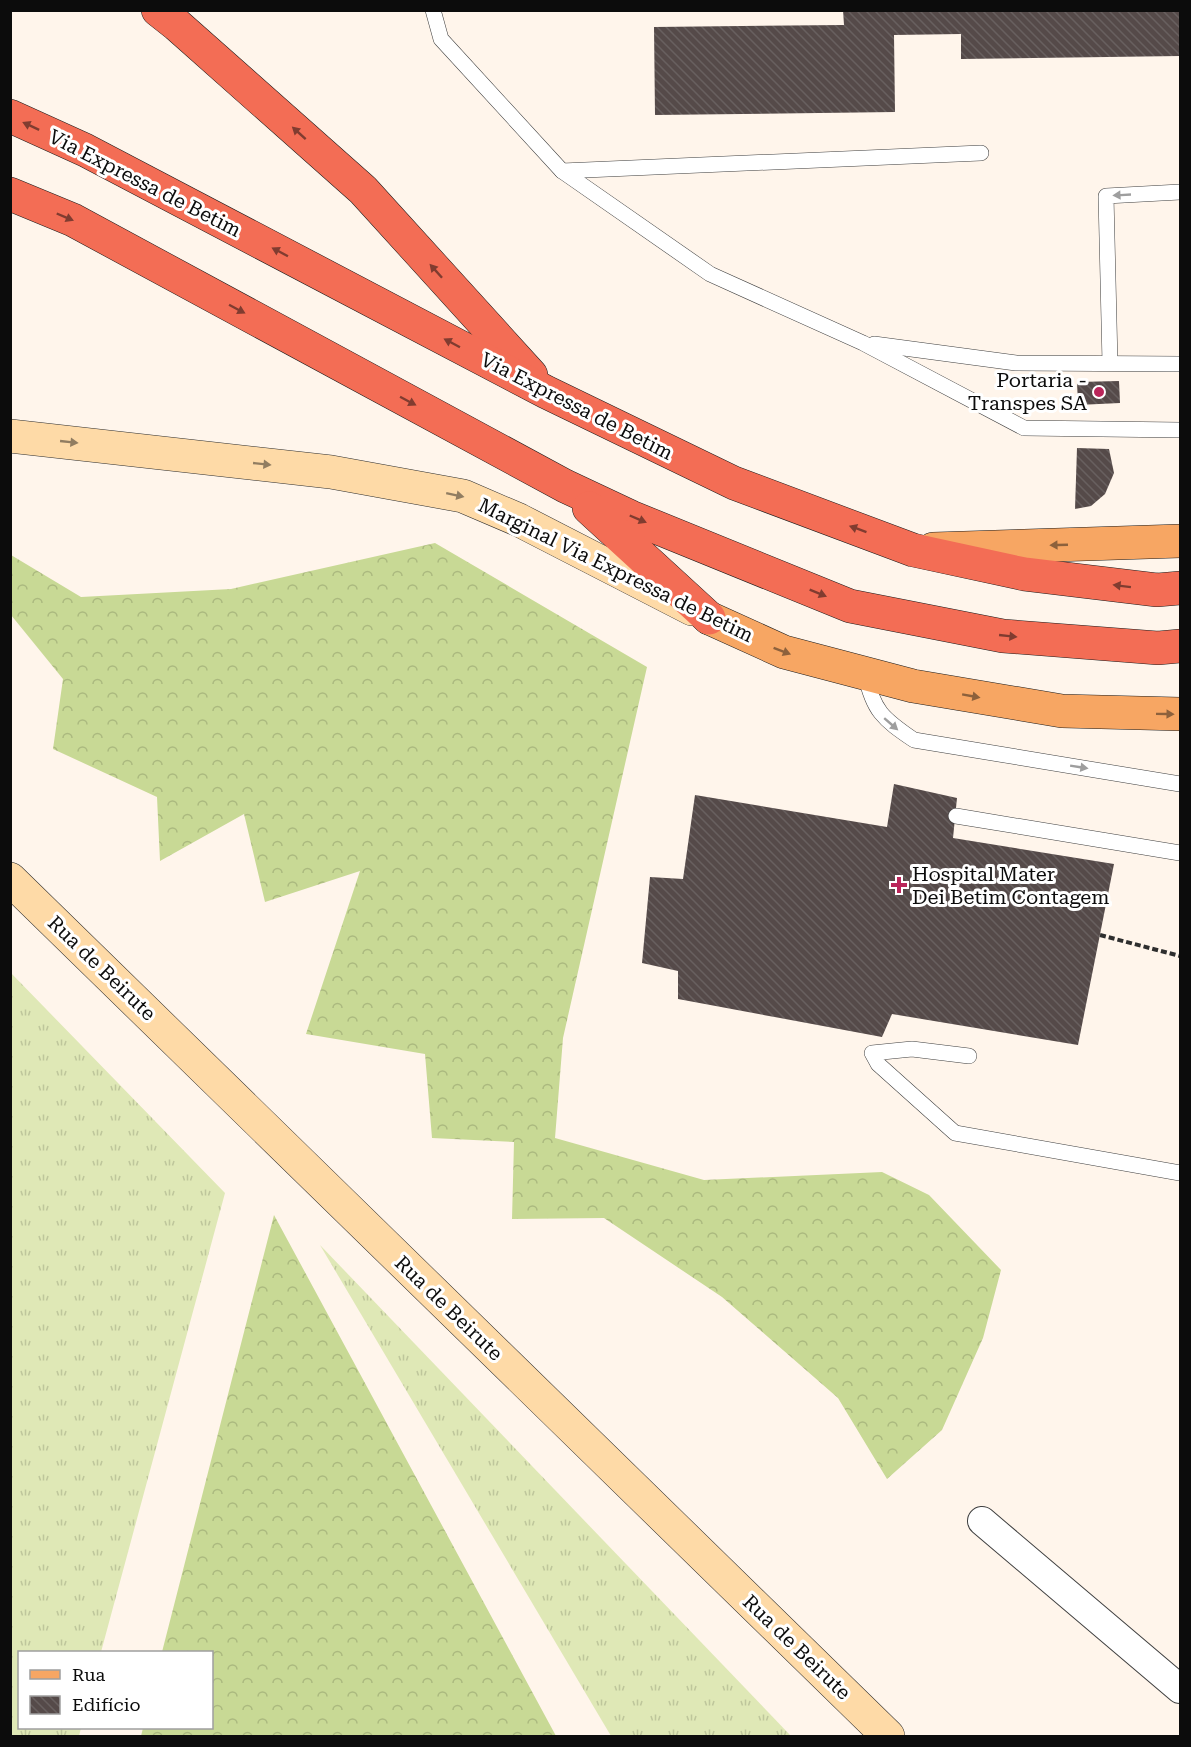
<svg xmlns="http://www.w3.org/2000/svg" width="1191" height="1747" font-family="'Roboto Serif',serif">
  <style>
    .grass { fill: url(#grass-tufts) }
    .forest { fill: url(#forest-crowns) }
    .building { fill: url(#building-back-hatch) }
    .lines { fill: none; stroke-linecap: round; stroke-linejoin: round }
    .lane-casing { stroke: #3f3f3f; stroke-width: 16 }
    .street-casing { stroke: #3f3f3f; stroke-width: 30 }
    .secondary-casing { stroke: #2e2e2e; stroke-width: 34 }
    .primary-casing { stroke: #1d1d1d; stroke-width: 34 }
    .highway-casing { stroke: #1d1d1d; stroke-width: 34 }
    .path { stroke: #2e2e2e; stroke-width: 4; stroke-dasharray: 6 3; stroke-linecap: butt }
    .lane { stroke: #fff; stroke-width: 15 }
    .street { stroke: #fff; stroke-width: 28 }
    .secondary { stroke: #fedaa7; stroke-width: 33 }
    .primary { stroke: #f7a663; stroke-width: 33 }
    .highway { stroke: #f36d55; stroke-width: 33 }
    .oneway { fill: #803c30 }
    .oneway2 { fill: #9e9e9e }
    .oneway3 { fill: #917d61 }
    .oneway4 { fill: #8d613c }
    .poi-dot { fill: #ba265a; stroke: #fff; stroke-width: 2 }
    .labels { text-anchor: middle; stroke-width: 6; stroke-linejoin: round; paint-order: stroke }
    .street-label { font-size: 20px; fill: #0c0c0c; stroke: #fff }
    .poi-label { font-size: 20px; fill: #0c0c0c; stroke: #fff; text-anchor: end }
  </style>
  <defs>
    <pattern id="grass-tufts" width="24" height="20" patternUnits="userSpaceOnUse" patternTransform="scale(1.5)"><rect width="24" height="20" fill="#dfe8b6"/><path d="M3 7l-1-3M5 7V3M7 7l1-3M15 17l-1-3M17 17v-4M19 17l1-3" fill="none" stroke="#bec69b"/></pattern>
    <pattern id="forest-crowns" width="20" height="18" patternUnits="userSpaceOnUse" patternTransform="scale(1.5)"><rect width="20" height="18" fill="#c8d995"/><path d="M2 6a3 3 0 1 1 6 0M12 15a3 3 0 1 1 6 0" fill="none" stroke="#abb97f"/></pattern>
    <pattern id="building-back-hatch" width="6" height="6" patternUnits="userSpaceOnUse" patternTransform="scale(1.5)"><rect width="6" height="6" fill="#554a49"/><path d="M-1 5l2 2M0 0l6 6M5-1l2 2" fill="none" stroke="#68605f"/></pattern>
  </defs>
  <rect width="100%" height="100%" fill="#fff5eb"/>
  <g class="grass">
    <path d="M 11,973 L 225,1193 L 101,1652 L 20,1652 L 20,1728 L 81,1728 L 79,1736 L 11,1736 Z"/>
    <path d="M 320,1245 L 791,1736 L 611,1736 Z"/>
  </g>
  <g class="forest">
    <path d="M 435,543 L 647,667 L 563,1038 L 555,1138 L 704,1180 L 882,1172 L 929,1195 L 1001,1270 L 983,1338 L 942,1430 L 887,1479 L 838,1398 L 722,1297 L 604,1218 L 512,1219 L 514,1142 L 432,1138 L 425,1054 L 306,1034 L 360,871 L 265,902 L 244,814 L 160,861 L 157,797 L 53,749 L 63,679 L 11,615 L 11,555 L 81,597 L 231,589 Z"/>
    <path d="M 274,1215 L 556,1736 L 141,1736 L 143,1728 L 212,1728 L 212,1652 L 162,1652 Z"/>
  </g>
  <g class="building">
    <path d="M 843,10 L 1180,10 L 1180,56 L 961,59 L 961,34 L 894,35 L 895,112 L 655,115 L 654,27 L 844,25 Z"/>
    <path d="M 1119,381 L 1120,403 L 1078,405 L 1077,382 Z"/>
    <path d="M 1077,448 L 1109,449 L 1114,473 L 1105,494 L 1091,506 L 1075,509 Z"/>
    <path d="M 894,784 L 957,798 L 953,838 L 1114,864 L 1078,1045 L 892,1014 L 882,1037 L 678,999 L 678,971 L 642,963 L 650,877 L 683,879 L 695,795 L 887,827 Z"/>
  </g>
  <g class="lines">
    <defs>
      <g id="lane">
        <path d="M 433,10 L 441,39 L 562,171 L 710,274 L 863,343 L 1024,428 L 1180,430"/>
        <path d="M 562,171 L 981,153"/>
        <path d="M 874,344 L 1016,363 L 1180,364"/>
        <path d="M 1110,363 L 1106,196 L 1180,192"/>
        <path d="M 865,673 C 873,711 883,719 914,740 L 1180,784"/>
        <path d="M 956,816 L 1180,853"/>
        <path d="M 969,1056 L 912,1049 L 872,1053 L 878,1064 L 955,1133 L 1180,1173"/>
      </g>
      <path id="street" d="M 982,1521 L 1180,1689"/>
      <g id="secondary">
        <path d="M 10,436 L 331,472 L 463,496 L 519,520 L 692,609"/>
        <path d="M 10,879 L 888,1736"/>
      </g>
      <g id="primary">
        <path d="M 933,549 L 1180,541"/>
        <path d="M 709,618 L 784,652 L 913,686 L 1062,711 L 1180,714"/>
      </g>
      <g id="highway">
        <path d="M 158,10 L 177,25 L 363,190 L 531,375"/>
        <path d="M 10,116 L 85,150 L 546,392 L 734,483 L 913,550 L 1024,574 L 1157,590 L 1180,588"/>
        <path d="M 10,194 L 73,220 L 565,486 L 631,517 L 850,606 L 1003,636 L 1158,648 L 1180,646"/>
        <path d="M 589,508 L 709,618"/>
      </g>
    </defs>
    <use href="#lane" class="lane-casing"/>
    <use href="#street" class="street-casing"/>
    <use href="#secondary" class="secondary-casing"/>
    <use href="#primary" class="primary-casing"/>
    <use href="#highway" class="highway-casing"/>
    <path class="path" d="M 1100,935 L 1180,956"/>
    <use href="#lane" class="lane"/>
    <use href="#street" class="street"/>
    <use href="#secondary" class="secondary"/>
    <use href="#primary" class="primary"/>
    <use href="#highway" class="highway"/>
  </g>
  <defs><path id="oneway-solid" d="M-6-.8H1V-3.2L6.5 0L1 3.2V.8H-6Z" transform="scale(1.5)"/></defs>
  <g class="oneway">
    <use href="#oneway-solid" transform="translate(31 126) rotate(-155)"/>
    <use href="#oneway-solid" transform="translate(299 133) rotate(-138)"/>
    <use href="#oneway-solid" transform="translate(65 217) rotate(23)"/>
    <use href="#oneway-solid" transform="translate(280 252) rotate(-152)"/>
    <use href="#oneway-solid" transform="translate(436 271) rotate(-132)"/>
    <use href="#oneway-solid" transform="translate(237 309) rotate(28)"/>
    <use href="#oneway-solid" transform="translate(452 343) rotate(-152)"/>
    <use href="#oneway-solid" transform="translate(408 401) rotate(28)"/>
    <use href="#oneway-solid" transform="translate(638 519) rotate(23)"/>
    <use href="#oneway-solid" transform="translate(858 529) rotate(-160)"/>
    <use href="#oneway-solid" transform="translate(1122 586) rotate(-173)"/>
    <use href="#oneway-solid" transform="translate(818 593) rotate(22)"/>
    <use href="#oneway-solid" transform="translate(1008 636) rotate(6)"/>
  </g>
  <g class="oneway2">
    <use href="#oneway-solid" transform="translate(1122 195) rotate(177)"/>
    <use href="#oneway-solid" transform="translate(891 724) rotate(41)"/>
    <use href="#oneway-solid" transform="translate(1079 767) rotate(9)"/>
  </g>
  <g class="oneway3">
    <use href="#oneway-solid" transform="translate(69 442) rotate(6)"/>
    <use href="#oneway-solid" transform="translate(262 464) rotate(6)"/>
    <use href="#oneway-solid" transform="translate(455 495) rotate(12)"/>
  </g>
  <g class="oneway4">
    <use href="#oneway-solid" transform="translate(1059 545) rotate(178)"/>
    <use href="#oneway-solid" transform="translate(782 651) rotate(21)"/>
    <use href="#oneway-solid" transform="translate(971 696) rotate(10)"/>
    <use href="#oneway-solid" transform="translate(1165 714) rotate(1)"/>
  </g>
  <g class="poi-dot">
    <circle cx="1099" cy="392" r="6"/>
    <path d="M896 876h6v6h6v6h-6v6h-6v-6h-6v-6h6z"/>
  </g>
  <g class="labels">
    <g class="street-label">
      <text transform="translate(145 183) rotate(27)" y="7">Via Expressa de Betim</text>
      <text transform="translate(577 406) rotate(27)" y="7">Via Expressa de Betim</text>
      <text transform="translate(616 570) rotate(26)" y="7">Marginal Via Expressa de Betim</text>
      <text transform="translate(102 968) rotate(44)" y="7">Rua de Beirute</text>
      <text transform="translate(449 1308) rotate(44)" y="7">Rua de Beirute</text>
      <text transform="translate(797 1647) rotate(44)" y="7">Rua de Beirute</text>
    </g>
    <g class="poi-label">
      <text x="1087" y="387">Portaria -<tspan x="1087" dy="23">Transpes SA</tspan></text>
      <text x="912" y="881" text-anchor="start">Hospital Mater<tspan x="912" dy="23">Dei Betim Contagem</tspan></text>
    </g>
  </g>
  <rect width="1191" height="1747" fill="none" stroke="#0c0c0c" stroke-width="24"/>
  <rect x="18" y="1651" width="195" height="78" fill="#ffffff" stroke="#9e9e9e" stroke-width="1.5"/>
  <rect x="30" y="1670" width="30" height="9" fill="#f7a663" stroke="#9e9e9e" stroke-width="1.5"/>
  <text x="72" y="1681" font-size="18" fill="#0c0c0c">Rua</text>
  <rect x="30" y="1696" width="30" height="18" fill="url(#building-back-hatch)" stroke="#9e9e9e" stroke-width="1.5"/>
  <text x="72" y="1711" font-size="18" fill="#0c0c0c">Edifício</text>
</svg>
